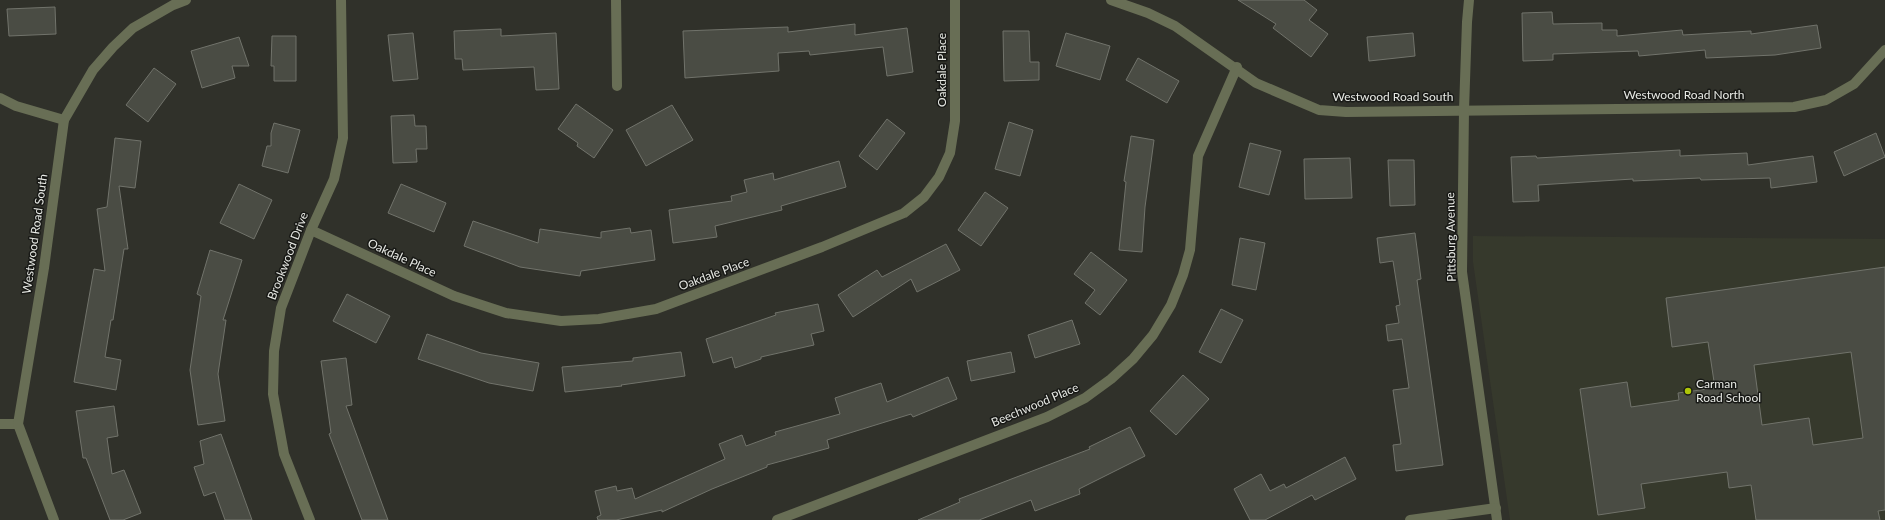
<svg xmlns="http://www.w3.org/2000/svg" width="1885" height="520" font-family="Lato,sans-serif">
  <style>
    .built { fill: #36392c }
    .building { fill: #4a4c44; stroke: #71736b; fill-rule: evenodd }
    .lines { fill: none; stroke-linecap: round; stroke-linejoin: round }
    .street { stroke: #686e55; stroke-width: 10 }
    .poi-dot { fill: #aec508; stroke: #181916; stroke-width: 1.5 }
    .labels { text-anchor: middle; stroke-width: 3; stroke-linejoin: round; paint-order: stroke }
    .street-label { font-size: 12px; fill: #e8eae5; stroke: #181916 }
    .poi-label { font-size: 12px; fill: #e8eae5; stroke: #181916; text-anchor: start }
  </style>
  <rect width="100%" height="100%" fill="#30312a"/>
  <path class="built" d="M 1473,236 L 1885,239 L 1885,520 L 1510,520 L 1473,262 Z"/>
  <g class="building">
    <path d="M 1238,0 L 1304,0 L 1317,10 L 1309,20 L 1328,34 L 1311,57 L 1273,28 L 1276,24 Z"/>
    <path d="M 55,7 L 56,34 L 9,36 L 7,9 Z"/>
    <path d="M 1552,12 L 1553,24 L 1602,23 L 1602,30 L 1617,30 L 1617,36 L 1682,30 L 1683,35 L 1751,31 L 1751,34 L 1817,25 L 1821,48 L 1775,55 L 1706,58 L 1705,50 L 1639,56 L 1638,51 L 1553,54 L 1553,60 L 1523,61 L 1522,13 Z"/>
    <path d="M 855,24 L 855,35 L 907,28 L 913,72 L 887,76 L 883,47 L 810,55 L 809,51 L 778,53 L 779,71 L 685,78 L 683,31 L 788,27 L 788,32 Z"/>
    <path d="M 501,29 L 501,36 L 556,33 L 559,89 L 536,90 L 534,67 L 463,70 L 462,59 L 455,59 L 454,31 Z"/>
    <path d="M 1003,31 L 1029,31 L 1030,62 L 1039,62 L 1039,80 L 1004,81 Z"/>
    <path d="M 413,33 L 418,79 L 393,81 L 388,35 Z"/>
    <path d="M 1066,33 L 1110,46 L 1100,80 L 1056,66 Z"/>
    <path d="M 1413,33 L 1415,56 L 1369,61 L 1367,37 Z"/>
    <path d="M 272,36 L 296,36 L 296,81 L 274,81 L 274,66 L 271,66 Z"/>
    <path d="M 239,37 L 249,66 L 232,66 L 235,78 L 202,88 L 191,51 Z"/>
    <path d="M 1138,58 L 1179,81 L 1167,103 L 1126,80 Z"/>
    <path d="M 154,68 L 176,84 L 148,122 L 126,105 Z"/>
    <path d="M 576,104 L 613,130 L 594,158 L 577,146 L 578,143 L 558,129 Z"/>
    <path d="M 672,105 L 693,140 L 646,166 L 626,130 Z"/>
    <path d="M 414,115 L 415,126 L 426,126 L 427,149 L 416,149 L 417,162 L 393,163 L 391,116 Z"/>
    <path d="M 887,119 L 905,133 L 877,170 L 859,156 Z"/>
    <path d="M 1009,122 L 1033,130 L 1020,176 L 995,169 Z"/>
    <path d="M 274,123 L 300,130 L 288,173 L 262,166 L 267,146 L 271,146 L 271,133 Z"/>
    <path d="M 1876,133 L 1885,157 L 1844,176 L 1834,152 Z"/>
    <path d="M 1131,136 L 1154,140 L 1145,207 L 1142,252 L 1119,250 L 1126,182 L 1124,181 Z"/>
    <path d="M 115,138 L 141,141 L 135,188 L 119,186 L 128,249 L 124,249 L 113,320 L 111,320 L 105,357 L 121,360 L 116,390 L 74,382 L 94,269 L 105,271 L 97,209 L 107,207 Z"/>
    <path d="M 1250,143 L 1281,151 L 1269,195 L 1239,187 Z"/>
    <path d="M 1680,150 L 1680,156 L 1747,153 L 1748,165 L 1813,156 L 1817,182 L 1771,188 L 1770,178 L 1701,180 L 1700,178 L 1633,181 L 1633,179 L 1538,185 L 1539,201 L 1513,202 L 1511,157 L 1536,156 L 1537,158 Z"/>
    <path d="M 1350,158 L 1352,198 L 1305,199 L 1304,159 Z"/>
    <path d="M 1388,160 L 1414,160 L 1415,205 L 1390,206 Z"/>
    <path d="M 839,161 L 846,187 L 781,206 L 782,210 L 715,226 L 717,237 L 673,243 L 669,210 L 732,201 L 731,196 L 747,192 L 744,180 L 773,173 L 774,180 Z"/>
    <path d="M 239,184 L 272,200 L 254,239 L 220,223 Z"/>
    <path d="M 401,184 L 446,203 L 434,232 L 388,213 Z"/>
    <path d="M 985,192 L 1008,208 L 981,246 L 958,230 Z"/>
    <path d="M 473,221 L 538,243 L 540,229 L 601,238 L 601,232 L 630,228 L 631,233 L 651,230 L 655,260 L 581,271 L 580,276 L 520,267 L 464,246 Z"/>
    <path d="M 1415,233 L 1421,279 L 1417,280 L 1443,465 L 1396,471 L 1393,445 L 1401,444 L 1393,390 L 1409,388 L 1402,339 L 1388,341 L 1386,325 L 1399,323 L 1396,306 L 1400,305 L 1393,261 L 1380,263 L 1377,238 Z"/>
    <path d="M 1240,238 L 1265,243 L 1256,290 L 1232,285 Z"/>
    <path d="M 946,244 L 960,270 L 917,292 L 911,279 L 853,317 L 838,295 L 877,270 L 882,277 Z"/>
    <path d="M 210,250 L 242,260 L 223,320 L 226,320 L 218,374 L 225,421 L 198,425 L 190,370 L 201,296 L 197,294 Z"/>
    <path d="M 1091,252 L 1127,280 L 1100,315 L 1085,303 L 1095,290 L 1074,274 Z"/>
    <path d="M 1885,267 L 1885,510 L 1878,511 L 1880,520 L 1756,520 L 1751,485 L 1729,488 L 1727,472 L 1641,484 L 1645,508 L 1598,515 L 1580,389 L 1627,382 L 1631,407 L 1679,400 L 1678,393 L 1715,388 L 1708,342 L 1672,347 L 1666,298 ZM 1851,352 L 1863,438 L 1813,445 L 1809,418 L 1762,425 L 1754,365 Z"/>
    <path d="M 347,294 L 390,316 L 376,343 L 333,321 Z"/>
    <path d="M 818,304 L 824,331 L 811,334 L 814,345 L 761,357 L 761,359 L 735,368 L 732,357 L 713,363 L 706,339 L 776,315 L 775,313 Z"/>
    <path d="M 1221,309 L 1243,320 L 1221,363 L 1199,352 Z"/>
    <path d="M 1072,320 L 1080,344 L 1035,358 L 1028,335 Z"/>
    <path d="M 427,334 L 481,353 L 539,363 L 533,391 L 489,383 L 418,359 Z"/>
    <path d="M 681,352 L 685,376 L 621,385 L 622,386 L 565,392 L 562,367 L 633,361 L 633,358 Z"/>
    <path d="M 1011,352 L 1015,372 L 971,381 L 967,361 Z"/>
    <path d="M 346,358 L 352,405 L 346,406 L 388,520 L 362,520 L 329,434 L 331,433 L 321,361 Z"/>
    <path d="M 1183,375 L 1209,399 L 1176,435 L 1150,411 Z"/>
    <path d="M 948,377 L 957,399 L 913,417 L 911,414 L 827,440 L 829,448 L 767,465 L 767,467 L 712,489 L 662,512 L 662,510 L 616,520 L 598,520 L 597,517 L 601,515 L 595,491 L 616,486 L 617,491 L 632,488 L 635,499 L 725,459 L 719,444 L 742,435 L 746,446 L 776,435 L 775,432 L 840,414 L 835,398 L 881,383 L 887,402 Z"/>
    <path d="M 114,406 L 118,436 L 107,438 L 112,474 L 124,470 L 141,513 L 123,520 L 110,520 L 86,458 L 83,458 L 76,411 Z"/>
    <path d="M 1130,427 L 1145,456 L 1079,489 L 1080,494 L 1035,511 L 1031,500 L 979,520 L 918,520 L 960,502 L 959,499 L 1090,449 L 1089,447 Z"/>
    <path d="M 221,434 L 252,520 L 225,520 L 215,492 L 204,496 L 194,467 L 204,464 L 200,441 Z"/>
    <path d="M 1345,457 L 1356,479 L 1315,500 L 1312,495 L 1265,520 L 1250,520 L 1234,489 L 1261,474 L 1270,491 L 1284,484 L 1286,488 Z"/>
  </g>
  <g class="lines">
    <g class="street">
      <path d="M 616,0 L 617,86"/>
      <path d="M 1111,0 L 1148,13 L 1175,26 L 1256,83 L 1319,110 L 1346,112 L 1794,107 L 1826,100 L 1854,84 L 1885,50"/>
      <path d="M 1469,0 L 1467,22 L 1464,110 L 1462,272 L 1497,520"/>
      <path d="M 0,98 L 16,106 L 64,120"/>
      <path d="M 311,230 L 454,296 L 506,313 L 561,321 L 599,319 L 656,309 L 822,247 L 904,213 L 924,197 L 939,177 L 950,153 L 955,121 L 955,0"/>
      <path d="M 0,424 L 18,424"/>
      <path d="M 54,520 L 18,424 L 44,268 L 64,120 L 93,70 L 113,47 L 133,28 L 173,5 L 186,0"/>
      <path d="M 310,520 L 284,454 L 273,394 L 274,351 L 281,308 L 311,230 L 334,179 L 343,138 L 341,0"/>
      <path d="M 777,520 L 1047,417 L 1085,398 L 1111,379 L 1133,359 L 1153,335 L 1171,305 L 1183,275 L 1190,250 L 1198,156 L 1237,67"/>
      <path d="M 1410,520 L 1496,508"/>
    </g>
  </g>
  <circle class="poi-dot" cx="1688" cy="391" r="4"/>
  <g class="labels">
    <g class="street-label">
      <text transform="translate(942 70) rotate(-90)" y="4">Oakdale Place</text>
      <text x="1684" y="99">Westwood Road North</text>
      <text x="1393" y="101">Westwood Road South</text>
      <text transform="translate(35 234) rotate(-82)" y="4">Westwood Road South</text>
      <text transform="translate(1451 237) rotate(-91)" y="4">Pittsburg Avenue</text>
      <text transform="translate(288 256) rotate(-69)" y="4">Brookwood Drive</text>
      <text transform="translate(402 258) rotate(25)" y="4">Oakdale Place</text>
      <text transform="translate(714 274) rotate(-20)" y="4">Oakdale Place</text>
      <text transform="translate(1035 405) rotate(-23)" y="4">Beechwood Place</text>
    </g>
    <g class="poi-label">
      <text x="1696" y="388">Carman<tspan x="1696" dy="14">Road School</tspan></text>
    </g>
  </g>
</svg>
